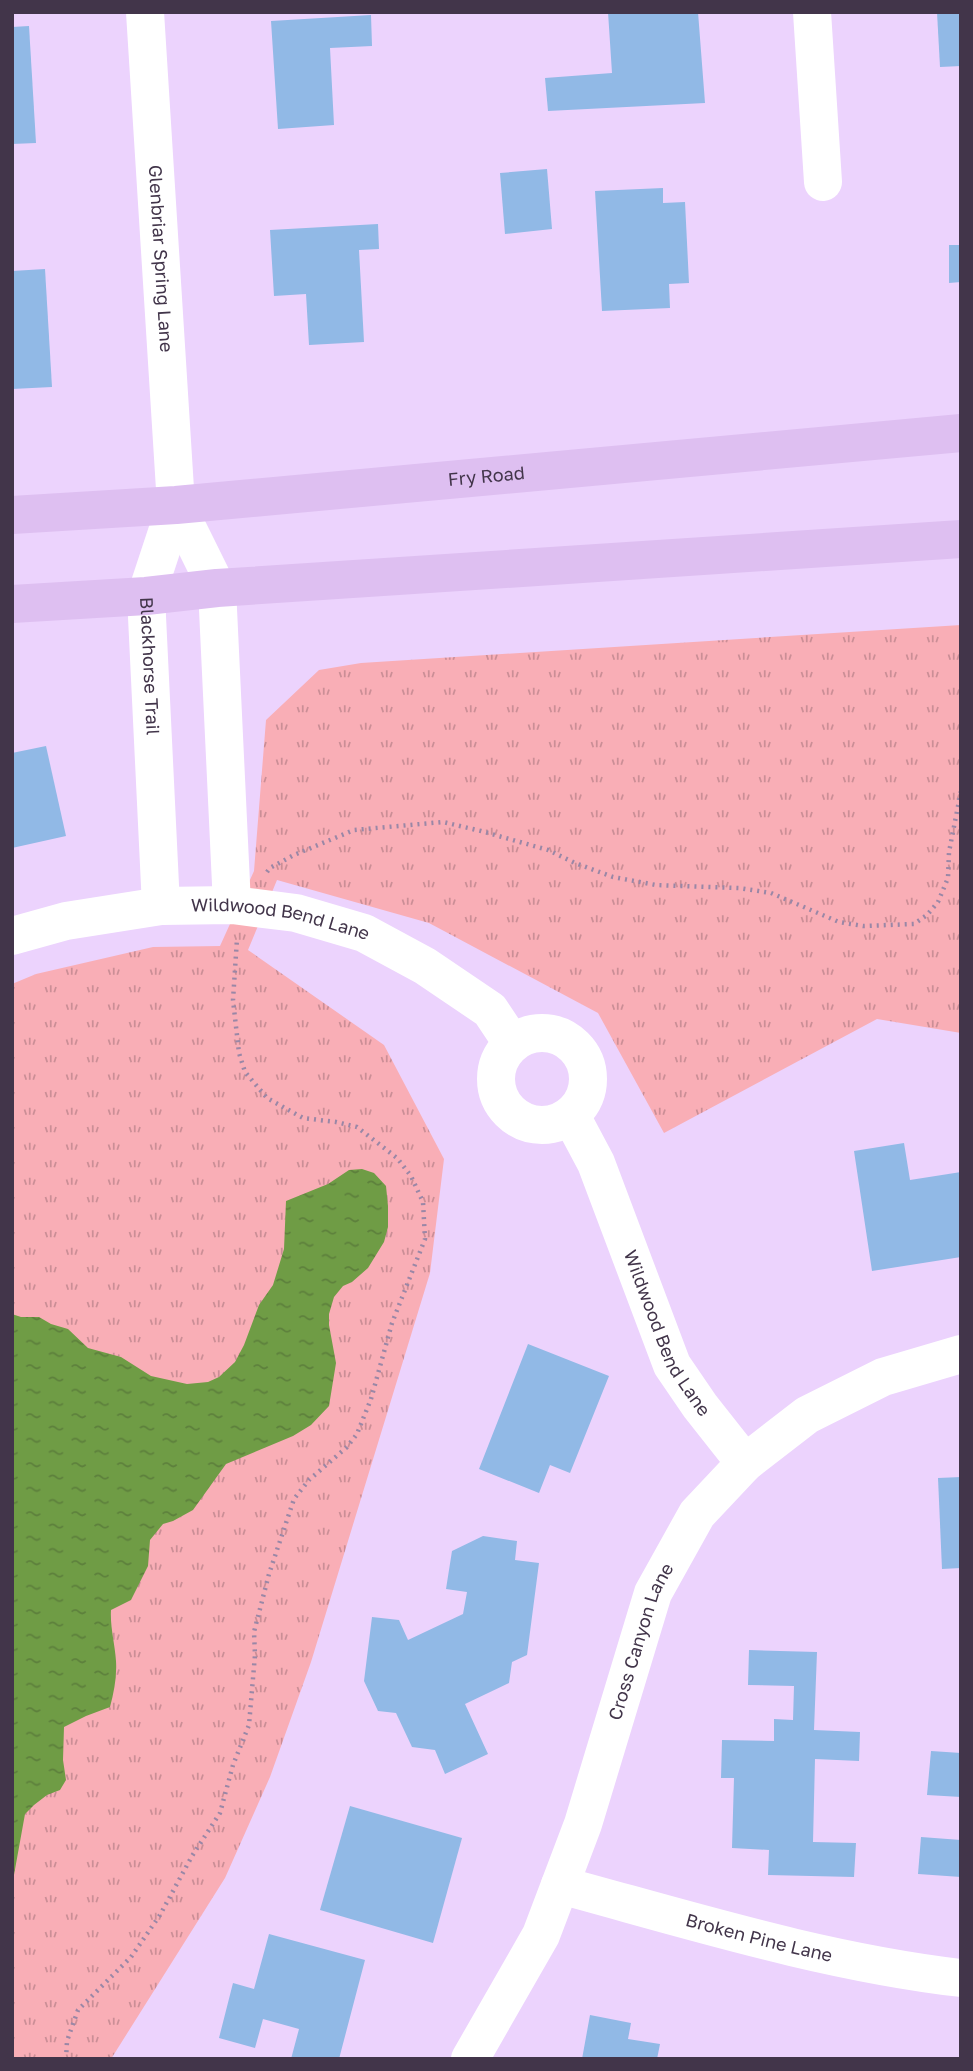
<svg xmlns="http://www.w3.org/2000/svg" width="973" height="2071" font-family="'Golos Text',sans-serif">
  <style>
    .grass { fill: url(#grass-tufts) }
    .water { fill: url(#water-ripples) }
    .building { fill: #91b9e6 }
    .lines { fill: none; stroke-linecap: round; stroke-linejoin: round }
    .path { stroke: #9a87a6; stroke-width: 4.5; stroke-dasharray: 2 5; stroke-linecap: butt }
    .minor { stroke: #fff; stroke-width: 38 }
    .major { stroke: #debff1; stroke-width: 38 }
    .labels { text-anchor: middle; stroke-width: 5; stroke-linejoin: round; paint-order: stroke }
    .street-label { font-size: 18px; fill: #42354a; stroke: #ecd3fd }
  </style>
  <defs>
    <pattern id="grass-tufts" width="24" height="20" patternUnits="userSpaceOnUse" patternTransform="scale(1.75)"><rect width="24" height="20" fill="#f9aeb6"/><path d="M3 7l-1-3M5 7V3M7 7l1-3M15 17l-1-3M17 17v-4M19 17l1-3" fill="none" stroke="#cb8e96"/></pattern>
    <pattern id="water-ripples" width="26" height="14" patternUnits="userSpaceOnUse" patternTransform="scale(1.75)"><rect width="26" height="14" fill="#6f9c45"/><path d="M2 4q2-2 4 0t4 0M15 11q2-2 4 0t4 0" fill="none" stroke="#5d803c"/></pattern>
  </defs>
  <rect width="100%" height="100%" fill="#ecd3fd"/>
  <path class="grass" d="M 961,625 L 961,1033 L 877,1019 L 664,1133 L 598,1013 L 429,923 L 277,880 L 248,950 L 384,1045 L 444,1159 L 430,1273 L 311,1662 L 270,1777 L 225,1878 L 111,2059 L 12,2059 L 12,984 L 36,974 L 153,947 L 220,946 L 254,871 L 266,720 L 319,670 L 361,663 Z"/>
  <path class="water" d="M 362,1169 L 374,1173 L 386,1186 L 388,1206 L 388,1227 L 384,1242 L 368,1268 L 352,1282 L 343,1286 L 334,1297 L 329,1314 L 329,1325 L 336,1363 L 329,1406 L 311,1425 L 293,1436 L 226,1464 L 193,1510 L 173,1521 L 163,1524 L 150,1540 L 148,1566 L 131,1600 L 111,1610 C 110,1628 115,1644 116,1661 C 117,1677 114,1692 110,1707 L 86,1716 L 64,1727 L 63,1760 L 66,1780 L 60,1790 L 47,1795 L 34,1805 L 25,1814 L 12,1886 L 12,1314 L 21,1317 L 39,1317 L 51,1324 L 68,1329 L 88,1348 L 121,1357 L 151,1376 L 187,1384 L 208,1382 L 219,1377 L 235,1362 L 244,1345 L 259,1305 L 273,1285 L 284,1249 L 286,1201 L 328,1184 L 349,1170 Z"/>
  <g class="building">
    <path d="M 608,12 L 698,12 L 705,103 L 548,111 L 545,78 L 612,73 Z"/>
    <path d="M 937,12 L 961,12 L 961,66 L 940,67 Z"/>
    <path d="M 371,15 L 372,46 L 330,48 L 334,125 L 278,129 L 271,21 Z"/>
    <path d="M 29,26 L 36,143 L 12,144 L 12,27 Z"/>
    <path d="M 547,169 L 552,229 L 505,234 L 500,173 Z"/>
    <path d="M 663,188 L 663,203 L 685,202 L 689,283 L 669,284 L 670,308 L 602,311 L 595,191 Z"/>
    <path d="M 378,224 L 379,249 L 359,250 L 364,342 L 309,345 L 306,294 L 274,296 L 270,230 Z"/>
    <path d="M 949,245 L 961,245 L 961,282 L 949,283 Z"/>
    <path d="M 45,269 L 52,387 L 12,389 L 12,271 Z"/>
    <path d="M 46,746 L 66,836 L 12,848 L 12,753 Z"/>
    <path d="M 904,1143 L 910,1180 L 961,1172 L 961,1257 L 872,1271 L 854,1151 Z"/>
    <path d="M 528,1344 L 609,1376 L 570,1473 L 550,1465 L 539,1493 L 479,1469 Z"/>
    <path d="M 961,1477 L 961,1568 L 942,1569 L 938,1478 Z"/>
    <path d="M 483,1536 L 517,1541 L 515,1560 L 539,1563 L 527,1655 L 512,1662 L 509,1683 L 465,1704 L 488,1754 L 445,1774 L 435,1750 L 412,1747 L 396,1713 L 378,1711 L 364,1681 L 372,1617 L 399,1620 L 408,1640 L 463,1614 L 467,1592 L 446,1589 L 452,1551 Z"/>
    <path d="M 749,1650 L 817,1652 L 814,1730 L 860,1732 L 859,1761 L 815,1759 L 813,1842 L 856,1843 L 854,1877 L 768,1875 L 769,1850 L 732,1848 L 734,1778 L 721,1778 L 722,1740 L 774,1741 L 774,1719 L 793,1720 L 794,1686 L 748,1685 Z"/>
    <path d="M 931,1751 L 961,1753 L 961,1797 L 927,1795 Z"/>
    <path d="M 350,1806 L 462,1838 L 433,1943 L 320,1910 Z"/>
    <path d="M 921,1837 L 961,1840 L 961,1877 L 918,1874 Z"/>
    <path d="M 269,1934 L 365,1960 L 339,2059 L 291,2059 L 299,2029 L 263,2019 L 255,2048 L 219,2038 L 233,1983 L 254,1989 Z"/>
    <path d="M 590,2015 L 631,2023 L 628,2039 L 660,2044 L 657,2059 L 582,2059 Z"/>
  </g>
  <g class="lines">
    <g class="path">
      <path d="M 267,872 L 270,868 L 294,855 L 354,830 L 443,822 L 481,831 L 548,850 L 575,863 L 613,877 L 656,885 L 739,888 L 771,893 L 839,922 L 863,926 L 914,924 L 927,915 L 938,902 L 948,878 L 949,852 L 961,791"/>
      <path d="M 66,2059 L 67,2041 L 78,2010 L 131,1957 L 160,1915 L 192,1856 L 220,1813 L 233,1765 L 249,1725 L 255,1655 L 254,1632 L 269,1574 L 294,1499 L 309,1480 L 347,1447 L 357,1434 L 371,1399 L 392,1323 L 425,1239 L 423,1202 L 411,1176 L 397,1158 L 357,1127 L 336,1122 L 303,1118 L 267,1098 L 245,1072 L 239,1053 L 233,1000 L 237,939"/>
    </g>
    <g class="minor">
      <path id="s1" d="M 145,12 L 176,505 L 146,596 L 161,906"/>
      <path d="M 812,12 L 823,182"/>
      <path d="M 176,505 L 217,588 L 232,905"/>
      <path id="s2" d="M 12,936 L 66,921 L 161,906 L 232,905 L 296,913 L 364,933 L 425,966 L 490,1010 L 512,1043"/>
      <circle cx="542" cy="1079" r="46"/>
      <path id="s3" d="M 571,1116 L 596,1163 L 672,1365 L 700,1406 L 745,1463"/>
      <path id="s4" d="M 560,1885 C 693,1921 824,1962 961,1978"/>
      <path id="s5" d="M 470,2059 L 541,1935 L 583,1824 L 653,1593 L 697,1514 L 745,1463 L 807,1415 L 883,1377 L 961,1354"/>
    </g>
    <g class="major">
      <path id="s6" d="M 12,515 L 176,505 L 961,433"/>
      <path d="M 12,604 L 146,596 L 217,588 L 961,539"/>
    </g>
  </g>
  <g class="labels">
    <g class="street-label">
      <text dy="6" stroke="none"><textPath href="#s1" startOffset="247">Glenbriar Spring Lane</textPath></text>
      <text dy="6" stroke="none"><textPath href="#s6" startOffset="476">Fry Road</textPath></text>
      <text dy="6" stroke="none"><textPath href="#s1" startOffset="660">Blackhorse Trail</textPath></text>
      <text dy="6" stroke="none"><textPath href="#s2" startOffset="273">Wildwood Bend Lane</textPath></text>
      <text dy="6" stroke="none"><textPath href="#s3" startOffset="238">Wildwood Bend Lane</textPath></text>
      <text dy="6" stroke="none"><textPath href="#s5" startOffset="453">Cross Canyon Lane</textPath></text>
      <text dy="6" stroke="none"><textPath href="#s4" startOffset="206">Broken Pine Lane</textPath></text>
    </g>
  </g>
  <rect width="973" height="2071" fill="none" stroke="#42354a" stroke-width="28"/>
</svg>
